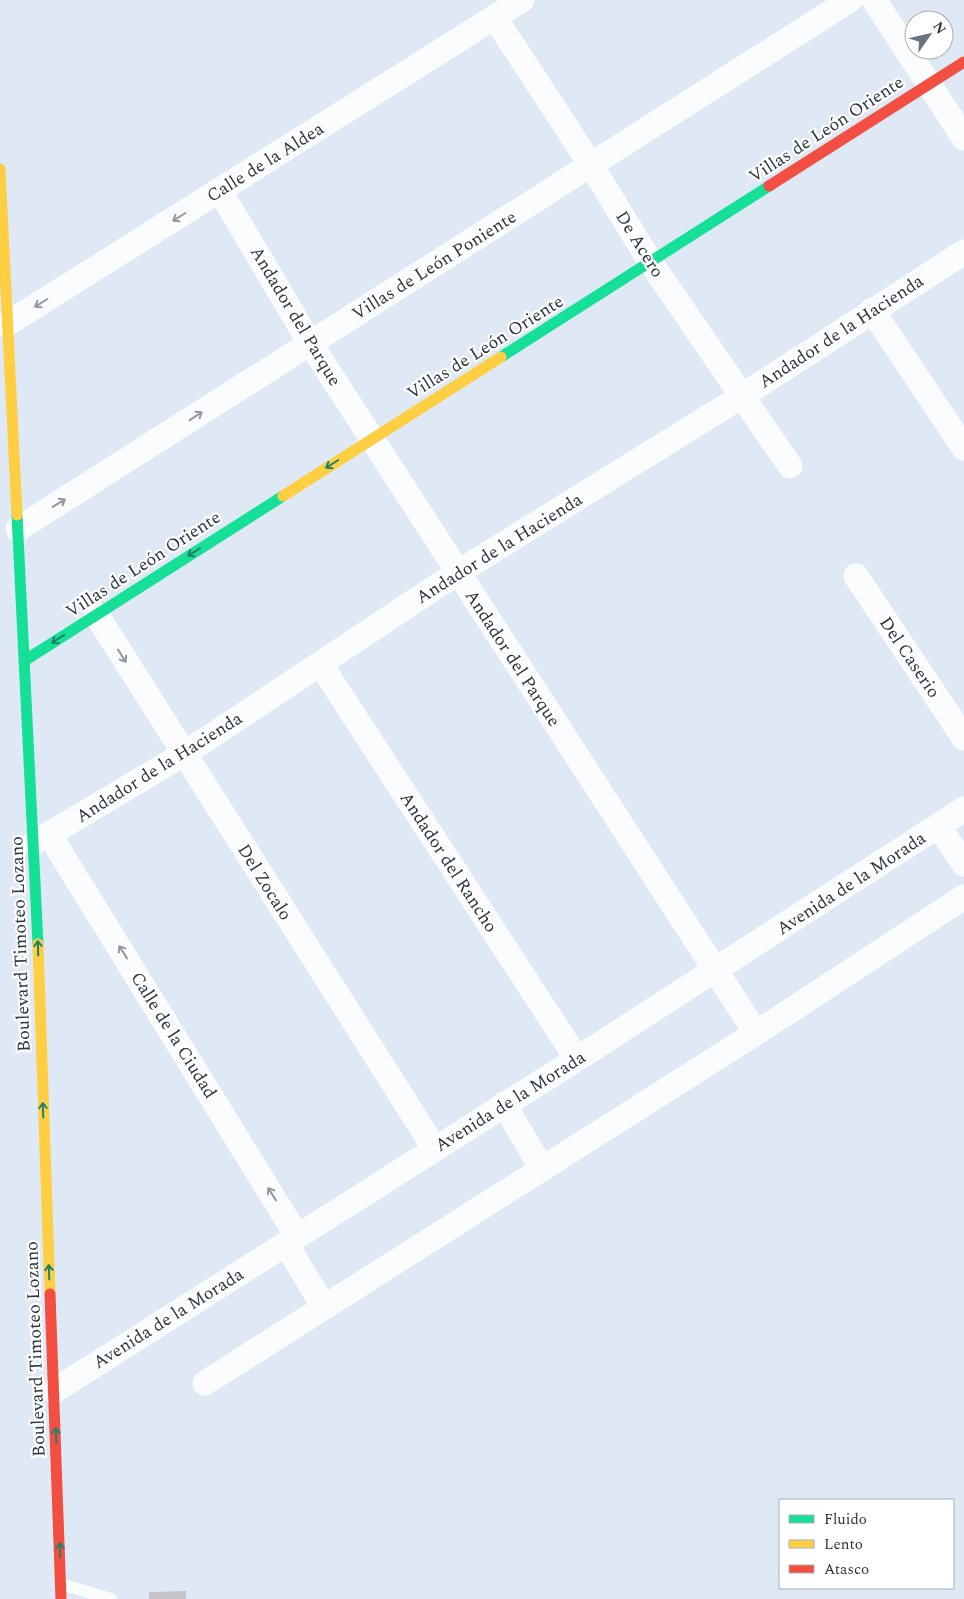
<svg xmlns="http://www.w3.org/2000/svg" width="964" height="1599" font-family="Spectral,serif">
  <style>
    .building { fill: #c5c3c5 }
    .lines { fill: none; stroke-linecap: round; stroke-linejoin: round }
    .lane { stroke: #fafcfe; stroke-width: 12 }
    .street { stroke: #fafcfe; stroke-width: 25 }
    .fast { stroke: #16e098; stroke-width: 11 }
    .slow { stroke: #ffcf43; stroke-width: 11 }
    .jam { stroke: #f24e42; stroke-width: 11 }
    .oneway { stroke: #93989f }
    .oneway2 { stroke: #228268 }
    .labels { text-anchor: middle; stroke-width: 4.5; stroke-linejoin: round; paint-order: stroke }
    .street-label { font-size: 18px; fill: #2c3540; stroke: #fff }
  </style>
  <rect width="100%" height="100%" fill="#dee9f5"/>
  <path class="building" d="M 186,1591 L 186,1599 L 149,1599 L 149,1592 Z"/>
  <g class="lines">
    <path class="lane" d="M 61,1584 L 111,1599"/>
    <g class="street">
      <path d="M 874,0 L 964,138"/>
      <path d="M 495,18 L 591,165 L 651,263 L 790,466"/>
      <path d="M 220,191 L 310,343 L 756,1033"/>
      <path d="M 872,310 L 964,448"/>
      <path d="M 7,324 L 522,0"/>
      <path d="M 18,529 L 850,0"/>
      <path d="M 856,576 L 964,738"/>
      <path d="M 96,614 L 435,1149"/>
      <path d="M 321,665 L 577,1059"/>
      <path d="M 938,826 L 964,864"/>
      <path d="M 49,834 L 297,1236"/>
      <path d="M 34,843 L 184,754 L 457,573 L 742,396 L 964,252"/>
      <path d="M 504,1104 L 542,1169"/>
      <path d="M 286,1244 L 324,1307"/>
      <path d="M 205,1383 L 756,1033 L 964,897"/>
      <path d="M 54,1391 L 577,1059 L 964,809"/>
    </g>
    <g class="fast">
      <path d="M 501,357 L 769,186"/>
      <path d="M 17,515 L 38,944"/>
      <path d="M 24,661 L 283,496"/>
    </g>
    <g class="slow">
      <path d="M 0,169 L 17,515"/>
      <path d="M 283,496 L 501,357"/>
      <path d="M 38,944 L 50,1294"/>
    </g>
    <g class="jam">
      <path d="M 769,186 L 964,62"/>
      <path d="M 50,1294 L 61,1599"/>
    </g>
  </g>
  <defs><path id="oneway-shaft" d="M-6 0H5M1.5-3L5.5 0L1.5 3" fill="none" stroke-width="1.6" stroke-linecap="round" stroke-linejoin="round" transform="scale(1.25)"/></defs>
  <g class="oneway">
    <use href="#oneway-shaft" transform="translate(179 217) rotate(148)"/>
    <use href="#oneway-shaft" transform="translate(41 303) rotate(148)"/>
    <use href="#oneway-shaft" transform="translate(196 416) rotate(-33)"/>
    <use href="#oneway-shaft" transform="translate(59 503) rotate(-31)"/>
    <use href="#oneway-shaft" transform="translate(122 656) rotate(58)"/>
    <use href="#oneway-shaft" transform="translate(123 952) rotate(-122)"/>
    <use href="#oneway-shaft" transform="translate(272 1194) rotate(-122)"/>
  </g>
  <g class="oneway2">
    <use href="#oneway-shaft" transform="translate(332 464) rotate(148)"/>
    <use href="#oneway-shaft" transform="translate(194 552) rotate(148)"/>
    <use href="#oneway-shaft" transform="translate(58 639) rotate(147)"/>
    <use href="#oneway-shaft" transform="translate(38 948) rotate(-92)"/>
    <use href="#oneway-shaft" transform="translate(43 1110) rotate(-92)"/>
    <use href="#oneway-shaft" transform="translate(49 1272) rotate(-92)"/>
    <use href="#oneway-shaft" transform="translate(56 1435) rotate(-92)"/>
    <use href="#oneway-shaft" transform="translate(60 1550) rotate(-92)"/>
  </g>
  <g class="labels">
    <g class="street-label">
      <text transform="translate(826 129) rotate(-33)" y="6">Villas de León Oriente</text>
      <text transform="translate(265 162) rotate(-32)" y="6">Calle de la Aldea</text>
      <text transform="translate(640 244) rotate(58)" y="6">De Acero</text>
      <text transform="translate(434 265) rotate(-32)" y="6">Villas de León Poniente</text>
      <text transform="translate(296 316) rotate(59)" y="6">Andador del Parque</text>
      <text transform="translate(841 331) rotate(-33)" y="6">Andador de la Hacienda</text>
      <text transform="translate(485 347) rotate(-32)" y="6">Villas de León Oriente</text>
      <text transform="translate(499 548) rotate(-32)" y="6">Andador de la Hacienda</text>
      <text transform="translate(143 564) rotate(-33)" y="6">Villas de León Oriente</text>
      <text transform="translate(910 657) rotate(56)" y="6">Del Caserio</text>
      <text transform="translate(513 658) rotate(57)" y="6">Andador del Parque</text>
      <text transform="translate(159 767) rotate(-32)" y="6">Andador de la Hacienda</text>
      <text transform="translate(449 862) rotate(57)" y="6">Andador del Rancho</text>
      <text transform="translate(265 882) rotate(58)" y="6">Del Zocalo</text>
      <text transform="translate(851 883) rotate(-33)" y="6">Avenida de la Morada</text>
      <text transform="translate(20 944) rotate(-92)" y="6">Boulevard Timoteo Lozano</text>
      <text transform="translate(174 1035) rotate(58)" y="6">Calle de la Ciudad</text>
      <text transform="translate(510 1101) rotate(-32)" y="6">Avenida de la Morada</text>
      <text transform="translate(168 1318) rotate(-32)" y="6">Avenida de la Morada</text>
      <text transform="translate(35 1349) rotate(-92)" y="6">Boulevard Timoteo Lozano</text>
    </g>
  </g>
  <rect x="779" y="1499" width="175" height="90" fill="#ffffff" stroke="#abaeb3"/>
  <rect x="789" y="1515" width="25" height="8" fill="#16e098" stroke="#abaeb3"/>
  <text x="824" y="1524" font-size="15" fill="#2c3540">Fluido</text>
  <rect x="789" y="1540" width="25" height="8" fill="#ffcf43" stroke="#abaeb3"/>
  <text x="824" y="1549" font-size="15" fill="#2c3540">Lento</text>
  <rect x="789" y="1565" width="25" height="8" fill="#f24e42" stroke="#abaeb3"/>
  <text x="824" y="1574" font-size="15" fill="#2c3540">Atasco</text>
  <g transform="translate(929 35) rotate(56)"><circle r="24" fill="#ffffff" stroke="#abaeb3"/>
  <path d="M0-4L9 19L0 12L-9 19Z" fill="#6a747f"/>
  <text y="-8" font-size="14" font-weight="bold" text-anchor="middle" fill="#2c3540">N</text>
  </g>
</svg>
